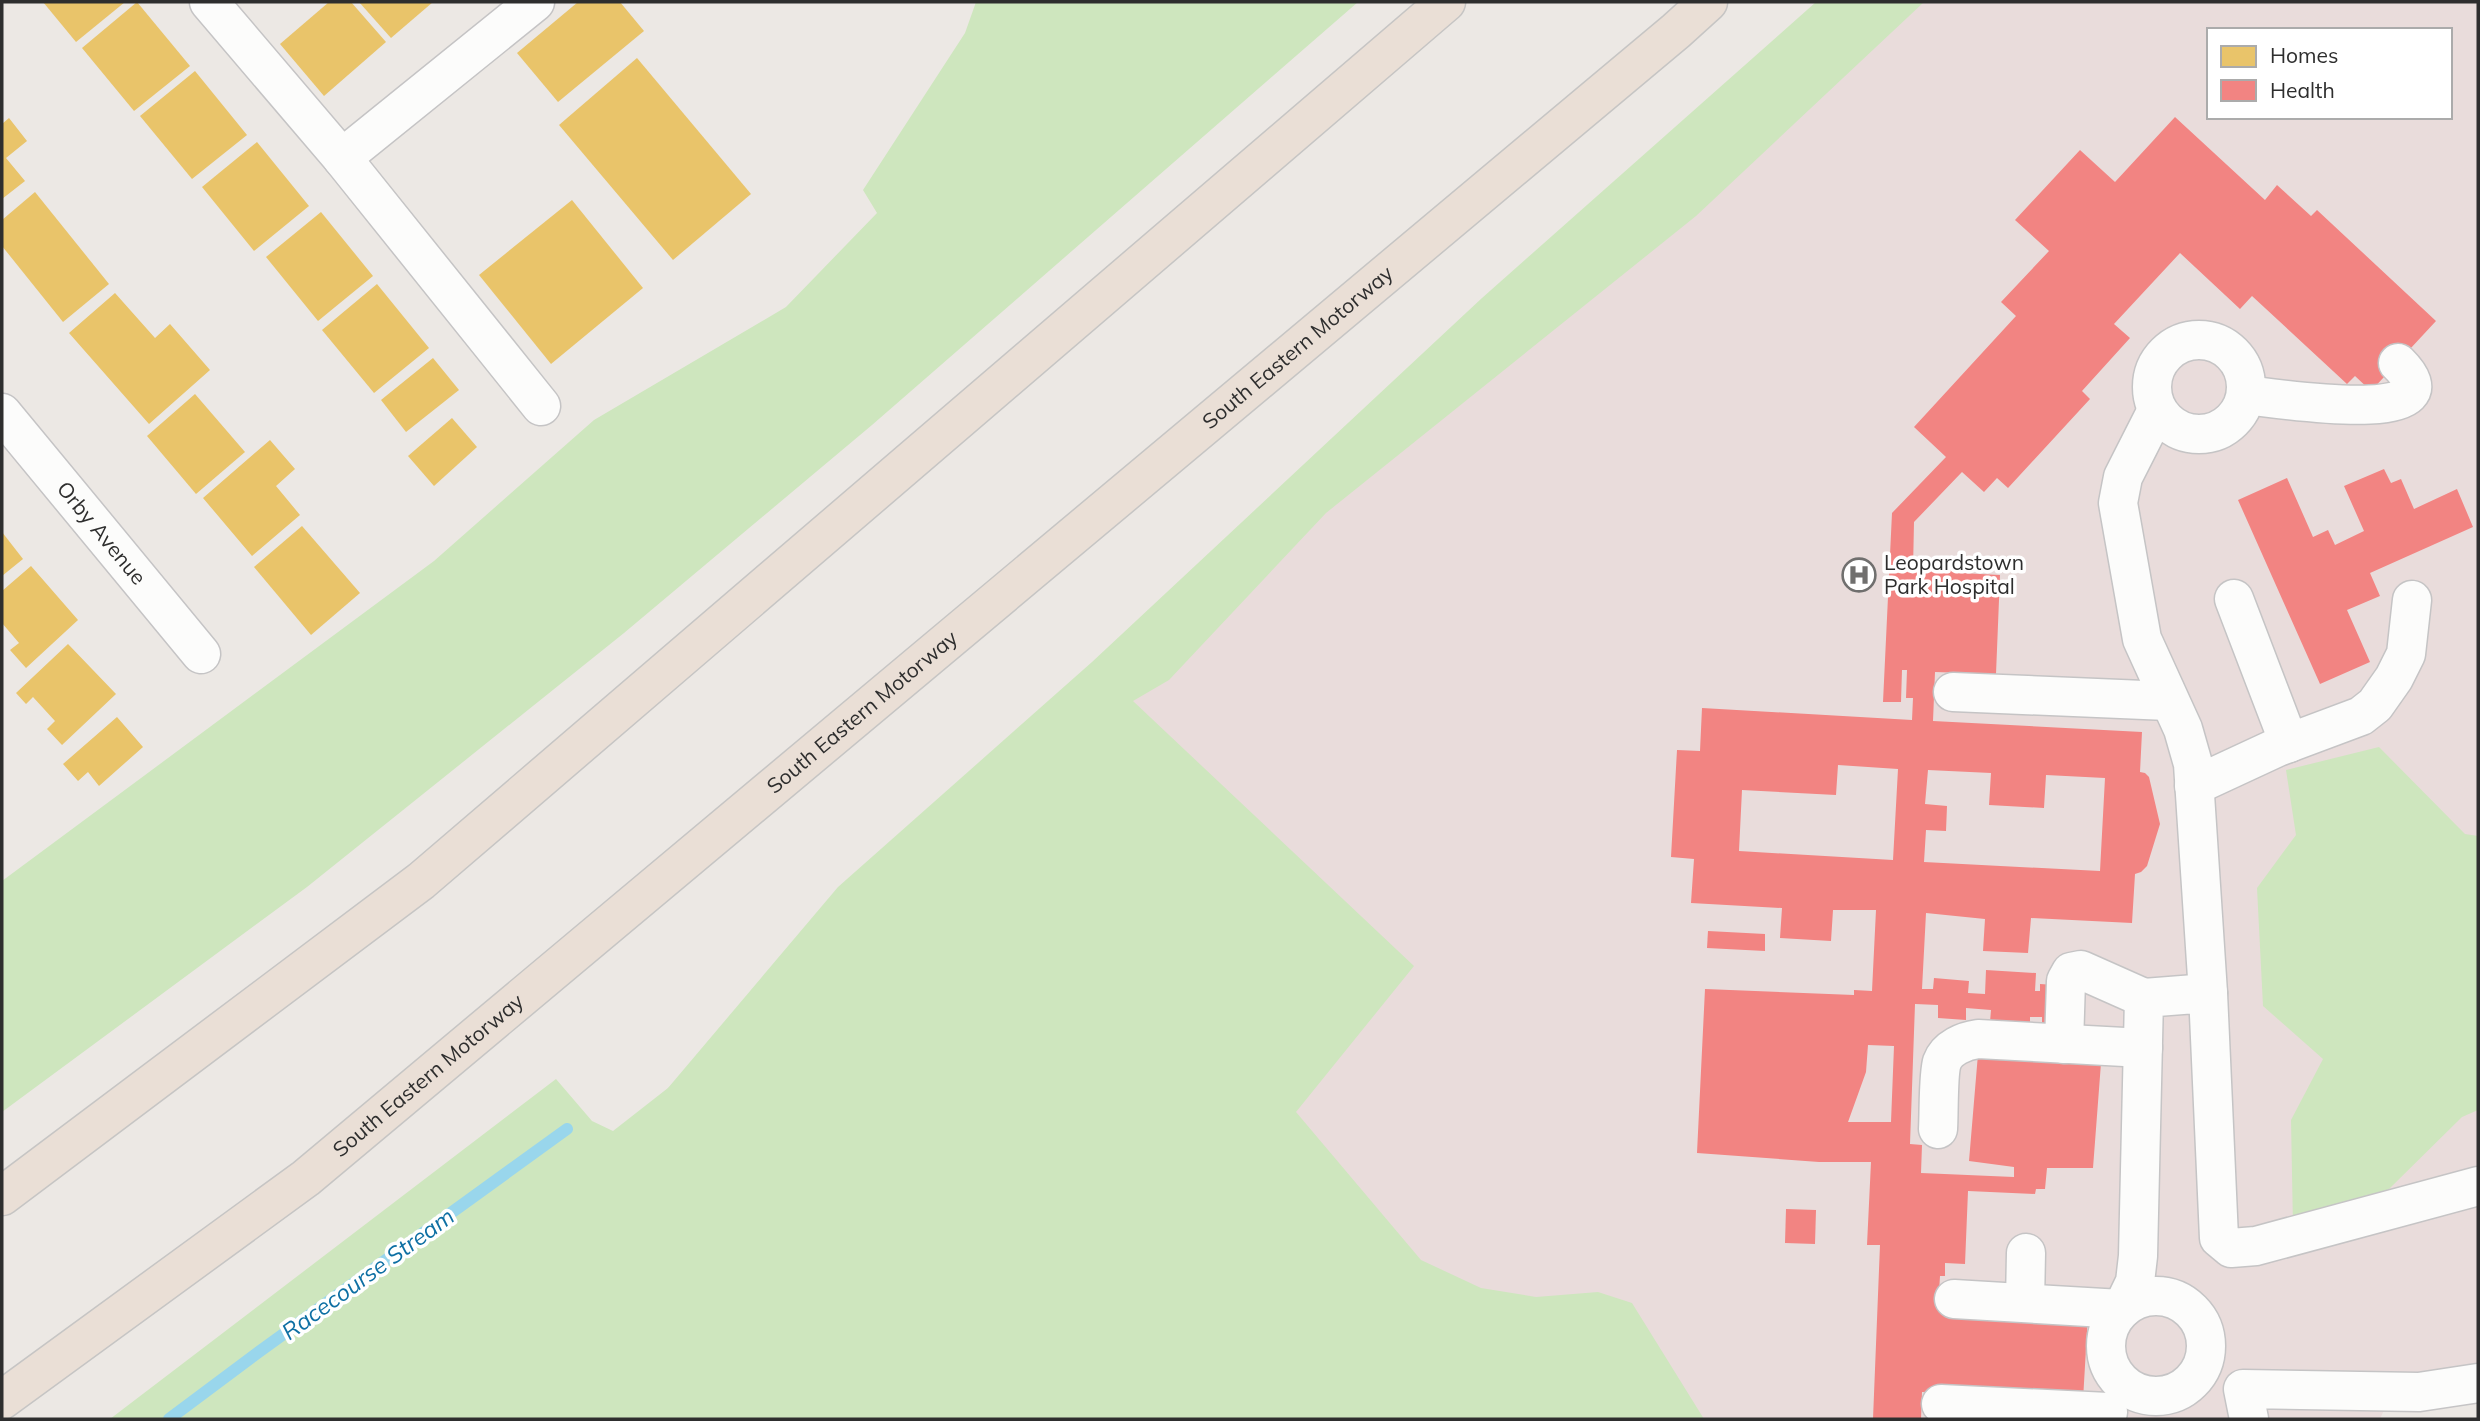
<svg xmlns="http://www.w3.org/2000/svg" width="2480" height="1421" font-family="Mulish,sans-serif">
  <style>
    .medical { fill: #e9dcdb; fill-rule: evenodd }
    .green { fill: #cee6be }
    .homes { fill: #e9c46a }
    .health { fill: #f28482; fill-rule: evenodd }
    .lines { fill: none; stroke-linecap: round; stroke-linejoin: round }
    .stream { stroke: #99d6ec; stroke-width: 12 }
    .minor-casing { stroke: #c5c4c5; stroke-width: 41 }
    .highway-casing { stroke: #c6c5c4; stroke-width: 41 }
    .minor { stroke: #fcfcfb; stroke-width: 38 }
    .highway { stroke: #eadfd6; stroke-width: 38 }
    .labels { text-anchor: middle; stroke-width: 7; stroke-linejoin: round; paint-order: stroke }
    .street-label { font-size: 21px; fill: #2e2e2e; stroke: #fff }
    .poi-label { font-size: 21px; fill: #2e2e2e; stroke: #fff; text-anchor: start }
    .water-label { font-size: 23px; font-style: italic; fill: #0d6fa3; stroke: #fff }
  </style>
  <rect width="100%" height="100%" fill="#ece8e4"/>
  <path class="medical" d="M 1873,2 L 2478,2 L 2478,1404 L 2384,1410 L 2380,1419 L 241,1419 L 603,1143 L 993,813 ZM 2209,30 L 2450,30 L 2450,117 L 2209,117 Z"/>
  <g class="green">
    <path d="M 976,2 L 1358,2 L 872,425 L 624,633 L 307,887 L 2,1112 L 2,881 L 434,561 L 594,420 L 786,307 L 877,213 L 863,190 L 965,33 Z"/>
    <path d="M 1816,2 L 1924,2 L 1696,216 L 1326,513 L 1169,680 L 1133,701 L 1414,966 L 1296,1112 L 1421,1260 L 1481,1288 L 1536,1297 L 1598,1292 L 1632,1303 L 1704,1419 L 110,1419 L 556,1079 L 592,1121 L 613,1131 L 668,1088 L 838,887 L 1092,662 L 1482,298 Z"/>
    <path d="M 2379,747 L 2465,834 L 2478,836 L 2478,1110 L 2462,1117 L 2389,1189 L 2293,1227 L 2291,1120 L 2323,1059 L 2263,1006 L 2257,888 L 2296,835 L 2286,770 Z"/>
  </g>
  <g class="homes">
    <path d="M 43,2 L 125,2 L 76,42 Z"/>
    <path d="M 137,2 L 190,66 L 134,111 L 82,48 Z"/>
    <path d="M 329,2 L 351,2 L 386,42 L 324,96 L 280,44 Z"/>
    <path d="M 359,2 L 433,2 L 391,38 Z"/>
    <path d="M 578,2 L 620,2 L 644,31 L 558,102 L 517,53 Z"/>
    <path d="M 637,58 L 751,194 L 673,260 L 559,125 Z"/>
    <path d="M 195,71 L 247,135 L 192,179 L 140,116 Z"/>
    <path d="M 9,118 L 27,141 L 6,158 L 25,181 L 2,199 L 2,124 Z"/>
    <path d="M 257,142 L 309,206 L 254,251 L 202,187 Z"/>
    <path d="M 35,192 L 109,284 L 63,322 L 2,246 L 2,220 Z"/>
    <path d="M 572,200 L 643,288 L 551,364 L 479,275 Z"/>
    <path d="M 321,212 L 373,276 L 318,321 L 266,257 Z"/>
    <path d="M 377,284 L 429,348 L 374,393 L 322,330 Z"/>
    <path d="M 115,293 L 155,338 L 170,324 L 210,370 L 149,424 L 69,333 Z"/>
    <path d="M 433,358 L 459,390 L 406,432 L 381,400 Z"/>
    <path d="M 195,394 L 245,452 L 196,494 L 147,436 Z"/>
    <path d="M 452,418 L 477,447 L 434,486 L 408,456 Z"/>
    <path d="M 270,440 L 295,469 L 276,486 L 300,515 L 252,556 L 203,498 Z"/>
    <path d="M 302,526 L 360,593 L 311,635 L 254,567 Z"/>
    <path d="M 2,532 L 23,559 L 2,576 Z"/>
    <path d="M 31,566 L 78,620 L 26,668 L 10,650 L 19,643 L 2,623 L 2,591 Z"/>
    <path d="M 68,644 L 116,694 L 62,745 L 47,729 L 55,721 L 33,697 L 26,704 L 16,693 Z"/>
    <path d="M 117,717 L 143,747 L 99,786 L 88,772 L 78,781 L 63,764 Z"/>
  </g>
  <g class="health">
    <path d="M 2175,117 L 2265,200 L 2277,185 L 2311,216 L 2317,210 L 2436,321 L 2371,391 L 2355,376 L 2347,384 L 2252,296 L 2240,309 L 2180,253 L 2114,324 L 2130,338 L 2082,391 L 2090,399 L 2008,488 L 1997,478 L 1984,492 L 1962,472 L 1914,522 L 1913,570 L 1923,570 L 1923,561 L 1962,563 L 1961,573 L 2000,575 L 1996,674 L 1935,672 L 1933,721 L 2142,732 L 2140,772 L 2145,773 L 2149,777 L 2160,824 L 2147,866 L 2141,872 L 2135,874 L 2132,923 L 2031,918 L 2028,953 L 1983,951 L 1985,919 L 1926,913 L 1922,989 L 1933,989 L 1934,978 L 1969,981 L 1968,993 L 1985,994 L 1986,970 L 2036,973 L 2035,991 L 2040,991 L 2040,984 L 2085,987 L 2082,1027 L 2042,1025 L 2042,1017 L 2030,1017 L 2030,1024 L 1990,1022 L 1991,1010 L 1966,1008 L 1966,1020 L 1938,1018 L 1938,1005 L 1915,1004 L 1910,1144 L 1922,1145 L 1921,1173 L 2014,1177 L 2014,1167 L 1969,1161 L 1978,1054 L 2101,1063 L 2093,1168 L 2047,1168 L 2045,1189 L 2036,1189 L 2035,1194 L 1968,1191 L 1965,1264 L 1945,1263 L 1945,1276 L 1940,1276 L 1938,1308 L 2088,1314 L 2083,1400 L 1922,1392 L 1921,1419 L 1873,1419 L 1880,1245 L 1867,1245 L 1871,1162 L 1819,1162 L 1697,1153 L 1705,989 L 1854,995 L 1854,990 L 1872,991 L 1876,910 L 1833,910 L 1831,941 L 1780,938 L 1782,908 L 1691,903 L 1694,859 L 1671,857 L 1677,750 L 1700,751 L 1702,708 L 1912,720 L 1913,698 L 1906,698 L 1907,670 L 1902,670 L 1901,702 L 1883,702 L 1892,513 L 1946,457 L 1914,427 L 2016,316 L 2001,302 L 2049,251 L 2015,220 L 2080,150 L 2115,182 ZM 1838,765 L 1898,769 L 1893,860 L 1739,851 L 1742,790 L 1836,795 ZM 1928,770 L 1991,773 L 1989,805 L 2044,808 L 2046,775 L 2105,778 L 2100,871 L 1924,862 L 1926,830 L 1946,831 L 1947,806 L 1925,804 ZM 1868,1045 L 1894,1046 L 1891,1122 L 1848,1122 L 1866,1072 Z"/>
    <path d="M 2384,469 L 2391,483 L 2401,479 L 2414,509 L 2457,489 L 2473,527 L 2370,573 L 2380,596 L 2347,610 L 2370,662 L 2320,684 L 2238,500 L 2287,478 L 2313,537 L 2328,530 L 2335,545 L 2364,531 L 2344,486 Z"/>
    <path d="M 1708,931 L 1765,934 L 1765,951 L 1707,948 Z"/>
    <path d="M 1786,1209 L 1816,1210 L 1815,1244 L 1785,1243 Z"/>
  </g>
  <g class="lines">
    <path class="stream" d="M 169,1419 L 256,1354 L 567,1129"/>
    <defs>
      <g id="minor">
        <path d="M 209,2 L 342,158 L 541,406"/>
        <path d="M 342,158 L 535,2"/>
        <circle cx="2199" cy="387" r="47"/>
        <path d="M 2246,395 C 2268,397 2466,430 2398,363"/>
        <path d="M 2157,410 L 2123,477 L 2118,503 L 2142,639 L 2183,729 L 2193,764 L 2208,993"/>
        <path id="s1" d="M 2,413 L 201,654"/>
        <path d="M 2234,599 L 2289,743"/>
        <path d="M 1953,692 L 2168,701"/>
        <path d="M 2194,786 L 2278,747 L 2361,716 L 2375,705 L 2394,678 L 2406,654 L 2412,600"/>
        <path d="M 2064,1044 L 2066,981 L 2071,972 L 2081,970 L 2144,998"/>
        <path d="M 1938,1129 C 1939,1114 1938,1074 1942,1062 C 1947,1048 1964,1041 1978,1039 L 2143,1048"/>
        <circle cx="2156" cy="1346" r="50"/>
        <path d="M 1954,1299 L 2121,1309"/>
        <path d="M 2025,1302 L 2026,1253"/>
        <path d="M 2122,1309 L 2135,1282 L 2138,1256 L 2144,998 L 2208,993 L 2219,1238 L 2231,1248 L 2256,1246 L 2478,1186"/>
        <path d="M 1941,1404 L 2108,1412"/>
        <path d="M 2249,1419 L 2243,1389 L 2419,1392 L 2478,1383"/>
      </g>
      <g id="highway">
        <path d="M 2,1196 L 421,881 L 1446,2"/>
        <path id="s2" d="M 2,1400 L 306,1178 L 1676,31 L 1708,2"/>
      </g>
    </defs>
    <use href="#minor" class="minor-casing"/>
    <use href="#highway" class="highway-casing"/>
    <use href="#minor" class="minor"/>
    <use href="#highway" class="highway"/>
  </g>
  <defs>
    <symbol id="hospital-ring" viewBox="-11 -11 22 22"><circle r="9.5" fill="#fff" stroke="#706f6e" stroke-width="1.5"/><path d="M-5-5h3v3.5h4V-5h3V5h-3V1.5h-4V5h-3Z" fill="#706f6e"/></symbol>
  </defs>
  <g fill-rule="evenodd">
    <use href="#hospital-ring" x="1840" y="556" width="38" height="38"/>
  </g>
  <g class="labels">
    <g class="street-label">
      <text dy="7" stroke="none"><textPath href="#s2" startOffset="1670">South Eastern Motorway</textPath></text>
      <text dy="7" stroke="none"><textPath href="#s1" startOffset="156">Orby Avenue</textPath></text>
      <text dy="7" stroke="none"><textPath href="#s2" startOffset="1102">South Eastern Motorway</textPath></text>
      <text dy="7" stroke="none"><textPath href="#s2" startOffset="536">South Eastern Motorway</textPath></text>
    </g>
    <g class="poi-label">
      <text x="1884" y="570">Leopardstown<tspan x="1884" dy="24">Park Hospital</tspan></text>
    </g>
    <g class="water-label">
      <text transform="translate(368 1274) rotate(-36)" y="8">Racecourse Stream</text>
    </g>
  </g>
  <rect width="2480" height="1421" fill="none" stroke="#2e2e2e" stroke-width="7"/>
  <rect x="2207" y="28" width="245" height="91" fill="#ffffff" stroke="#ababab" stroke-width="2"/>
  <rect x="2221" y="46" width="35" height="21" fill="#e9c46a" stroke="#ababab" stroke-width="2"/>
  <text x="2270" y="63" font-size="21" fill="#2e2e2e">Homes</text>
  <rect x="2221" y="80" width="35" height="21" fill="#f28482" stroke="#ababab" stroke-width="2"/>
  <text x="2270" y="98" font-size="21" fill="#2e2e2e">Health</text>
</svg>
